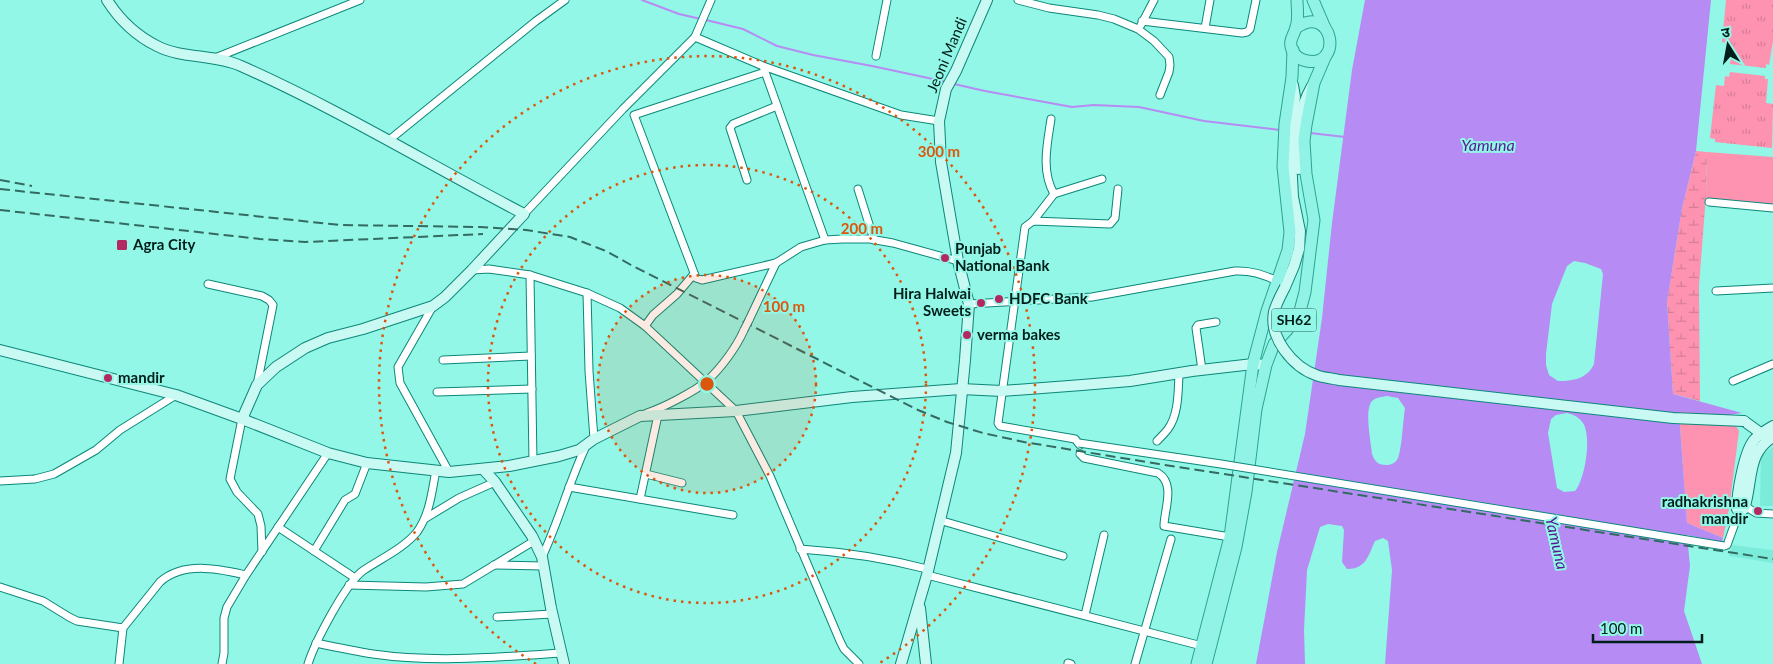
<svg xmlns="http://www.w3.org/2000/svg" width="1773" height="664" font-family="Lato,'Noto Sans Devanagari',sans-serif">
  <style>
    .built { fill: #7becd9 }
    .grass { fill: #fd92b1 }
    .wetland { fill: url(#wetland-marsh) }
    .park { fill: url(#park-tufts) }
    .water { fill: #b68bf3; fill-rule: evenodd }
    .lines { fill: none; stroke-linecap: round; stroke-linejoin: round }
    .stream { stroke: #b68bf3; stroke-width: 2 }
    .street-casing { stroke: #0b8779; stroke-width: 9 }
    .secondary-casing { stroke: #0b8779; stroke-width: 12 }
    .primary-casing { stroke: #2ea393; stroke-width: 13 }
    .street { stroke: #fff; stroke-width: 7 }
    .secondary { stroke: #c8f9f2; stroke-width: 10 }
    .primary { stroke: #91f3e5; stroke-width: 11 }
    .rail { stroke: #336a61; stroke-width: 2; stroke-dasharray: 10 5; stroke-linecap: butt }
    .street-bridge-casing { stroke: #0b8779; stroke-width: 9; stroke-linecap: butt }
    .secondary-bridge-casing { stroke: #0b8779; stroke-width: 12; stroke-linecap: butt }
    .street-bridge { stroke: #fff; stroke-width: 7 }
    .secondary-bridge { stroke: #c8f9f2; stroke-width: 10 }
    .ring { fill: none; stroke: #dc560d; stroke-width: 2.5; stroke-dasharray: 2.5 5 }
    .poi-dot { fill: #b42861; stroke: #92f7e6; stroke-width: 2 }
    .labels { text-anchor: middle; stroke-width: 4; stroke-linejoin: round; paint-order: stroke }
    .shield { fill: #92f7e6; stroke: #2c5f57; stroke-width: 1 }
    .shield-label { font-size: 14px; font-weight: bold; fill: #001e1a }
    .street-label { font-size: 15px; fill: #001e1a; stroke: #92f7e6 }
    .poi-label { font-size: 15px; font-weight: bold; fill: #001e1a; stroke: #92f7e6; text-anchor: start }
    .water-label { font-size: 16px; font-style: italic; fill: #591994; stroke: #92f7e6 }
    .centre { fill: #dc560d; stroke: #92f7e6; stroke-width: 2.5 }
    .ring-label { font-size: 15px; text-anchor: middle; font-weight: bold; fill: #dc560d; stroke: #92f7e6; stroke-width: 4; stroke-linejoin: round; paint-order: stroke }
  </style>
  <defs>
    <pattern id="wetland-marsh" width="20" height="14" patternUnits="userSpaceOnUse" patternTransform="scale(1.25)"><rect width="20" height="14" fill="#fd92b1"/><path d="M1 5h8M5 5V1M11 12h8M15 12V8" fill="none" stroke="#d77d98"/></pattern>
    <pattern id="park-tufts" width="24" height="20" patternUnits="userSpaceOnUse" patternTransform="scale(1.25)"><rect width="24" height="20" fill="#fd92b1"/><path d="M3 7l-1-3M5 7V3M7 7l1-3M15 17l-1-3M17 17v-4M19 17l1-3" fill="none" stroke="#d77d98"/></pattern>
  </defs>
  <rect width="100%" height="100%" fill="#92f7e6"/>
  <g class="built">
    <path d="M 1773,447 L 1773,506 L 1760,506 L 1761,455 Z"/>
    <path d="M 1732,545 L 1773,550 L 1773,563 L 1729,556 Z"/>
  </g>
  <g class="grass">
    <path d="M 1707,152 L 1773,157 L 1773,204 L 1706,198 Z"/>
    <path d="M 1679,411 L 1729,415 L 1739,431 L 1729,509 L 1723,538 L 1687,523 Z"/>
  </g>
  <path class="wetland" d="M 1696,151 L 1707,152 L 1706,195 L 1699,286 L 1700,401 L 1673,394 L 1667,302 L 1682,208 Z"/>
  <g class="park">
    <path d="M 1726,0 L 1773,0 L 1773,41 L 1769,65 L 1766,64 L 1766,68 L 1730,64 L 1731,56 L 1726,56 L 1727,43 L 1722,42 Z"/>
    <path d="M 1730,72 L 1765,76 L 1765,79 L 1768,79 L 1766,103 L 1773,104 L 1772,148 L 1715,142 L 1715,139 L 1710,138 L 1716,85 L 1724,86 L 1725,76 L 1729,77 Z"/>
  </g>
  <path class="water" d="M 1365,0 L 1711,0 L 1696,151 L 1682,208 L 1667,302 L 1673,394 L 1742,413 L 1729,415 L 1679,412 L 1687,523 L 1723,538 L 1722,542 L 1687,535 L 1690,566 L 1684,611 L 1702,664 L 1385,664 L 1392,570 L 1388,541 L 1383,538 L 1375,541 C 1368,556 1366,569 1347,569 L 1342,562 L 1344,530 L 1342,526 L 1328,524 L 1320,527 L 1307,570 L 1304,630 L 1305,664 L 1256,664 L 1277,552 L 1305,434 L 1322,318 L 1332,223 L 1352,70 ZM 1574,261 L 1585,263 L 1601,269 L 1603,274 L 1594,364 C 1587,379 1573,381 1558,381 L 1549,375 L 1546,365 L 1546,354 L 1552,304 L 1567,266 ZM 1387,396 L 1398,398 L 1405,408 C 1403,419 1402,452 1397,460 C 1395,463 1390,465 1387,465 C 1378,465 1375,462 1372,454 C 1371,442 1364,410 1372,401 C 1376,397 1382,397 1387,396 ZM 1567,413 C 1574,415 1579,417 1583,423 C 1592,436 1585,480 1575,491 L 1564,492 L 1557,488 L 1548,433 L 1551,419 L 1556,415 Z"/>
  <g class="lines">
    <g class="stream">
      <path d="M 642,0 L 679,14 L 701,19"/>
      <path d="M 706,20 L 743,29 L 777,46 L 813,55 L 872,66 L 947,82"/>
      <path d="M 954,84 L 985,91 L 1072,107 L 1094,105 L 1139,107 L 1204,121 L 1280,130"/>
      <path d="M 1310,133 L 1345,137"/>
    </g>
    <defs>
      <g id="street">
        <path d="M 1018,0 L 1049,8 L 1098,15 L 1114,19 L 1138,29 L 1154,41 L 1169,57 L 1170,65 L 1169,72 L 1160,95"/>
        <path d="M 1142,21 L 1242,33 L 1247,32 L 1250,29 L 1256,0"/>
        <path d="M 1141,25 L 1154,0"/>
        <path d="M 1205,28 L 1210,0"/>
        <path d="M 695,37 L 763,66 L 901,115 L 939,121"/>
        <path d="M 876,56 L 887,0"/>
        <path d="M 215,58 L 360,0"/>
        <path d="M 764,69 L 825,240"/>
        <path d="M 765,72 L 634,115 L 696,278 L 702,280 L 776,263 L 801,247 L 825,240 L 843,239 L 870,239 L 893,243 L 958,261"/>
        <path d="M 1051,119 C 1047,145 1041,171 1054,194"/>
        <path d="M 388,141 L 536,21 L 565,0"/>
        <path d="M 747,180 L 730,128 L 733,124 L 777,106"/>
        <path d="M 858,189 L 874,240"/>
        <path d="M 1709,202 L 1773,208"/>
        <path d="M 524,214 L 623,109 L 695,37 L 711,0"/>
        <path d="M 1033,221 L 1054,194 L 1102,179"/>
        <path d="M 472,270 L 489,269 L 530,275 L 587,293 L 620,308 L 645,326 L 736,411 L 770,476 L 840,641 L 844,649 L 859,664"/>
        <path d="M 530,275 L 533,462"/>
        <path d="M 208,284 L 262,296 L 269,300 L 273,305 L 257,385"/>
        <path d="M 1716,291 L 1773,288"/>
        <path d="M 587,293 L 589,371 L 594,439"/>
        <path d="M 969,304 L 1092,297 L 1235,271 C 1251,270 1263,275 1278,281"/>
        <path d="M 433,306 L 398,367 L 400,383 L 449,472"/>
        <path d="M 749,320 L 776,263"/>
        <path d="M 645,326 L 653,315 L 677,294 L 694,274"/>
        <path d="M 443,360 L 531,356"/>
        <path d="M 1202,370 L 1196,328 L 1198,325 L 1216,322"/>
        <path d="M 1733,381 L 1773,364"/>
        <path d="M 437,392 L 532,389"/>
        <path d="M 647,413 C 662,408 694,392 707,381 C 721,368 736,348 744,330"/>
        <path d="M 242,419 L 230,479 L 237,492 L 258,514 L 261,526 L 262,552"/>
        <path d="M 1157,441 C 1161,437 1165,433 1168,429 C 1179,414 1178,391 1179,374"/>
        <path d="M 1080,445 L 1075,439 L 1000,426 L 998,423 L 1025,227 L 1033,221 L 1110,224 L 1115,218 L 1118,189"/>
        <path d="M 1080,454 L 1084,458 L 1158,473 C 1176,484 1164,510 1164,526 L 1230,537"/>
        <path d="M 646,474 L 682,483"/>
        <path d="M 0,481 L 35,479 L 54,474 L 96,450 L 120,430 L 176,395"/>
        <path d="M 569,487 L 733,515"/>
        <path d="M 640,499 L 658,415"/>
        <path d="M 1745,506 L 1756,513 L 1773,514"/>
        <path d="M 426,518 L 459,498 L 495,482"/>
        <path d="M 939,520 L 1063,556"/>
        <path d="M 278,527 L 355,578"/>
        <path d="M 1724,546 L 1727,545 L 1739,512"/>
        <path d="M 800,549 C 844,552 885,558 927,569"/>
        <path d="M 314,551 L 345,500 L 355,494 L 367,463"/>
        <path d="M 542,557 C 559,521 569,482 586,446"/>
        <path d="M 494,565 L 544,566"/>
        <path d="M 927,575 L 1202,646"/>
        <path d="M 349,585 L 426,587 L 463,584 L 534,541"/>
        <path d="M 0,587 L 43,601 L 69,617 L 77,621 L 123,628"/>
        <path d="M 1085,615 L 1104,535"/>
        <path d="M 497,617 L 552,614"/>
        <path d="M 316,643 C 335,647 354,651 373,654 C 435,663 499,657 561,653"/>
        <path d="M 1068,663 L 1071,664"/>
        <path d="M 119,664 L 123,628 L 160,582 C 184,561 218,569 246,575"/>
        <path d="M 222,664 L 224,653 L 224,618 L 227,607 L 246,575 L 328,453"/>
        <path d="M 308,664 C 315,642 346,582 364,570 C 382,558 404,548 417,532 C 430,514 432,491 436,470"/>
        <path d="M 1135,664 L 1171,539"/>
      </g>
      <g id="secondary">
        <path d="M 107,0 C 119,19 137,36 157,46 C 182,59 215,54 241,66 C 338,109 430,165 524,214 L 472,270 L 445,297 L 433,306 L 363,329 L 328,338 L 305,348 L 276,367 L 257,385 L 242,419"/>
        <path d="M 1298,169 C 1297,138 1296,114 1312,86"/>
        <path d="M 1285,287 L 1294,266 L 1299,249 L 1300,231 L 1293,197 L 1290,140 L 1295,97 L 1293,85"/>
        <path d="M 0,350 L 176,395 L 242,419 L 328,453 L 367,463 L 449,472 L 509,466 L 559,456 L 579,450 L 594,439 L 640,416 L 736,411 L 852,397 L 961,389 L 1002,391 L 1082,385 L 1130,381 L 1192,371 L 1253,364 L 1266,365"/>
        <path d="M 1744,421 L 1766,437"/>
        <path d="M 1773,426 C 1766,430 1759,434 1754,440 C 1744,452 1737,493 1737,509 L 1739,512 L 1744,509 C 1753,483 1746,453 1773,437"/>
        <path d="M 483,469 L 495,482 L 532,536 L 542,557 L 551,608 L 564,664"/>
        <path d="M 920,608 L 926,664"/>
        <path d="M 901,664 L 927,575 L 956,453 L 965,360 L 969,304 L 958,261 L 950,215 L 941,162 L 939,121 L 946,89 L 956,71 L 987,0"/>
      </g>
      <g id="primary">
        <path d="M 1313,0 L 1325,28"/>
        <path d="M 1296,28 C 1333,2 1344,68 1307,61 C 1301,60 1295,56 1292,50 C 1288,40 1294,36 1296,27 C 1299,19 1297,8 1297,0"/>
        <path d="M 1197,664 L 1230,537 L 1253,364 L 1267,311 L 1288,250 L 1290,232 L 1283,167 L 1285,124 L 1292,77 L 1293,50"/>
        <path d="M 1206,664 L 1236,547 L 1246,492 L 1256,409 L 1266,365 L 1274,344 L 1287,330 L 1300,311 L 1305,292 L 1314,220 L 1306,174 L 1304,141 L 1306,125 L 1314,83 L 1326,55"/>
      </g>
    </defs>
    <use href="#street" class="street-casing"/>
    <use href="#secondary" class="secondary-casing"/>
    <use href="#primary" class="primary-casing"/>
    <use href="#street" class="street"/>
    <use href="#secondary" class="secondary"/>
    <use href="#primary" class="primary"/>
    <g class="rail">
      <path d="M 0,180 L 32,186"/>
      <path d="M 0,189 L 340,225 L 480,227 L 526,230 L 570,237 L 606,251 L 631,265 L 918,410 L 947,422 L 983,433 L 1024,442 L 1159,464 L 1773,559"/>
      <path d="M 0,210 L 260,239 L 305,242 L 483,234"/>
    </g>
    <defs>
      <g id="street-bridge">
        <path d="M 744,330 L 749,320"/>
        <path d="M 1079,443 L 1221,464 L 1724,546"/>
      </g>
      <path id="secondary-bridge" d="M 1285,287 C 1281,295 1276,304 1274,312 C 1269,338 1293,367 1316,375 C 1323,378 1332,378 1339,380 L 1673,418 L 1744,421"/>
    </defs>
    <use href="#street-bridge" class="street-bridge-casing"/>
    <use href="#secondary-bridge" class="secondary-bridge-casing"/>
    <use href="#street-bridge" class="street-bridge"/>
    <use href="#secondary-bridge" class="secondary-bridge"/>
  </g>
  <circle cx="707" cy="384" r="109" fill="#dc560d" fill-opacity=".12"/>
  <g class="ring">
    <circle cx="707" cy="384" r="109"/>
    <circle cx="707" cy="384" r="219"/>
    <path d="M536 664A328 328 0 1 1 878 664"/>
  </g>
  <g class="poi-dot">
    <rect x="116" y="239" width="12" height="12" rx="2.5"/>
    <circle cx="945" cy="258" r="5"/>
    <circle cx="999" cy="299" r="5"/>
    <circle cx="981" cy="303" r="5"/>
    <circle cx="967" cy="335" r="5"/>
    <circle cx="108" cy="378" r="5"/>
    <circle cx="1758" cy="511" r="5"/>
  </g>
  <g class="labels">
    <rect class="shield" x="1271.5" y="308.5" width="45" height="23" rx="4"/>
    <g class="shield-label">
      <text x="1294" y="325">SH62</text>
    </g>
    <g class="street-label">
      <text transform="translate(947 55) rotate(-67)" y="5">Jeoni Mandi</text>
    </g>
    <g class="poi-label">
      <text x="133" y="250">Agra City</text>
      <text x="955" y="254">Punjab<tspan x="955" dy="17">National Bank</tspan></text>
      <text x="971" y="299" text-anchor="end">Hira Halwai<tspan x="971" dy="17">Sweets</tspan></text>
      <text x="1009" y="304">HDFC Bank</text>
      <text x="977" y="340">verma bakes</text>
      <text x="118" y="383">mandir</text>
      <text x="1748" y="507" text-anchor="end">radhakrishna<tspan x="1748" dy="17">mandir</tspan></text>
    </g>
    <g class="water-label">
      <text x="1488" y="151">Yamuna</text>
      <text transform="translate(1557 543) rotate(77)" y="6">Yamuna</text>
    </g>
  </g>
  <circle cx="707" cy="384" r="8" class="centre"/>
  <g class="ring-label">
    <text x="939" y="157">300 m</text>
    <text x="862" y="234">200 m</text>
    <text x="784" y="312">100 m</text>
  </g>
  <g transform="translate(1728 45) rotate(349)" stroke="#92f7e6" stroke-width="4" paint-order="stroke">
  <path d="M0-4L9 19L0 12L-9 19Z" fill="#001e1a"/>
  <text y="-8" font-size="14" font-weight="bold" text-anchor="middle" fill="#001e1a">उ</text>
  </g>
  <path d="M1593 634v8h109v-8" fill="none" stroke="#001e1a" stroke-width="2.5"/>
  <text x="1600" y="634" font-size="15" fill="#001e1a" stroke="#92f7e6" stroke-width="4" paint-order="stroke">100 m</text>
</svg>
